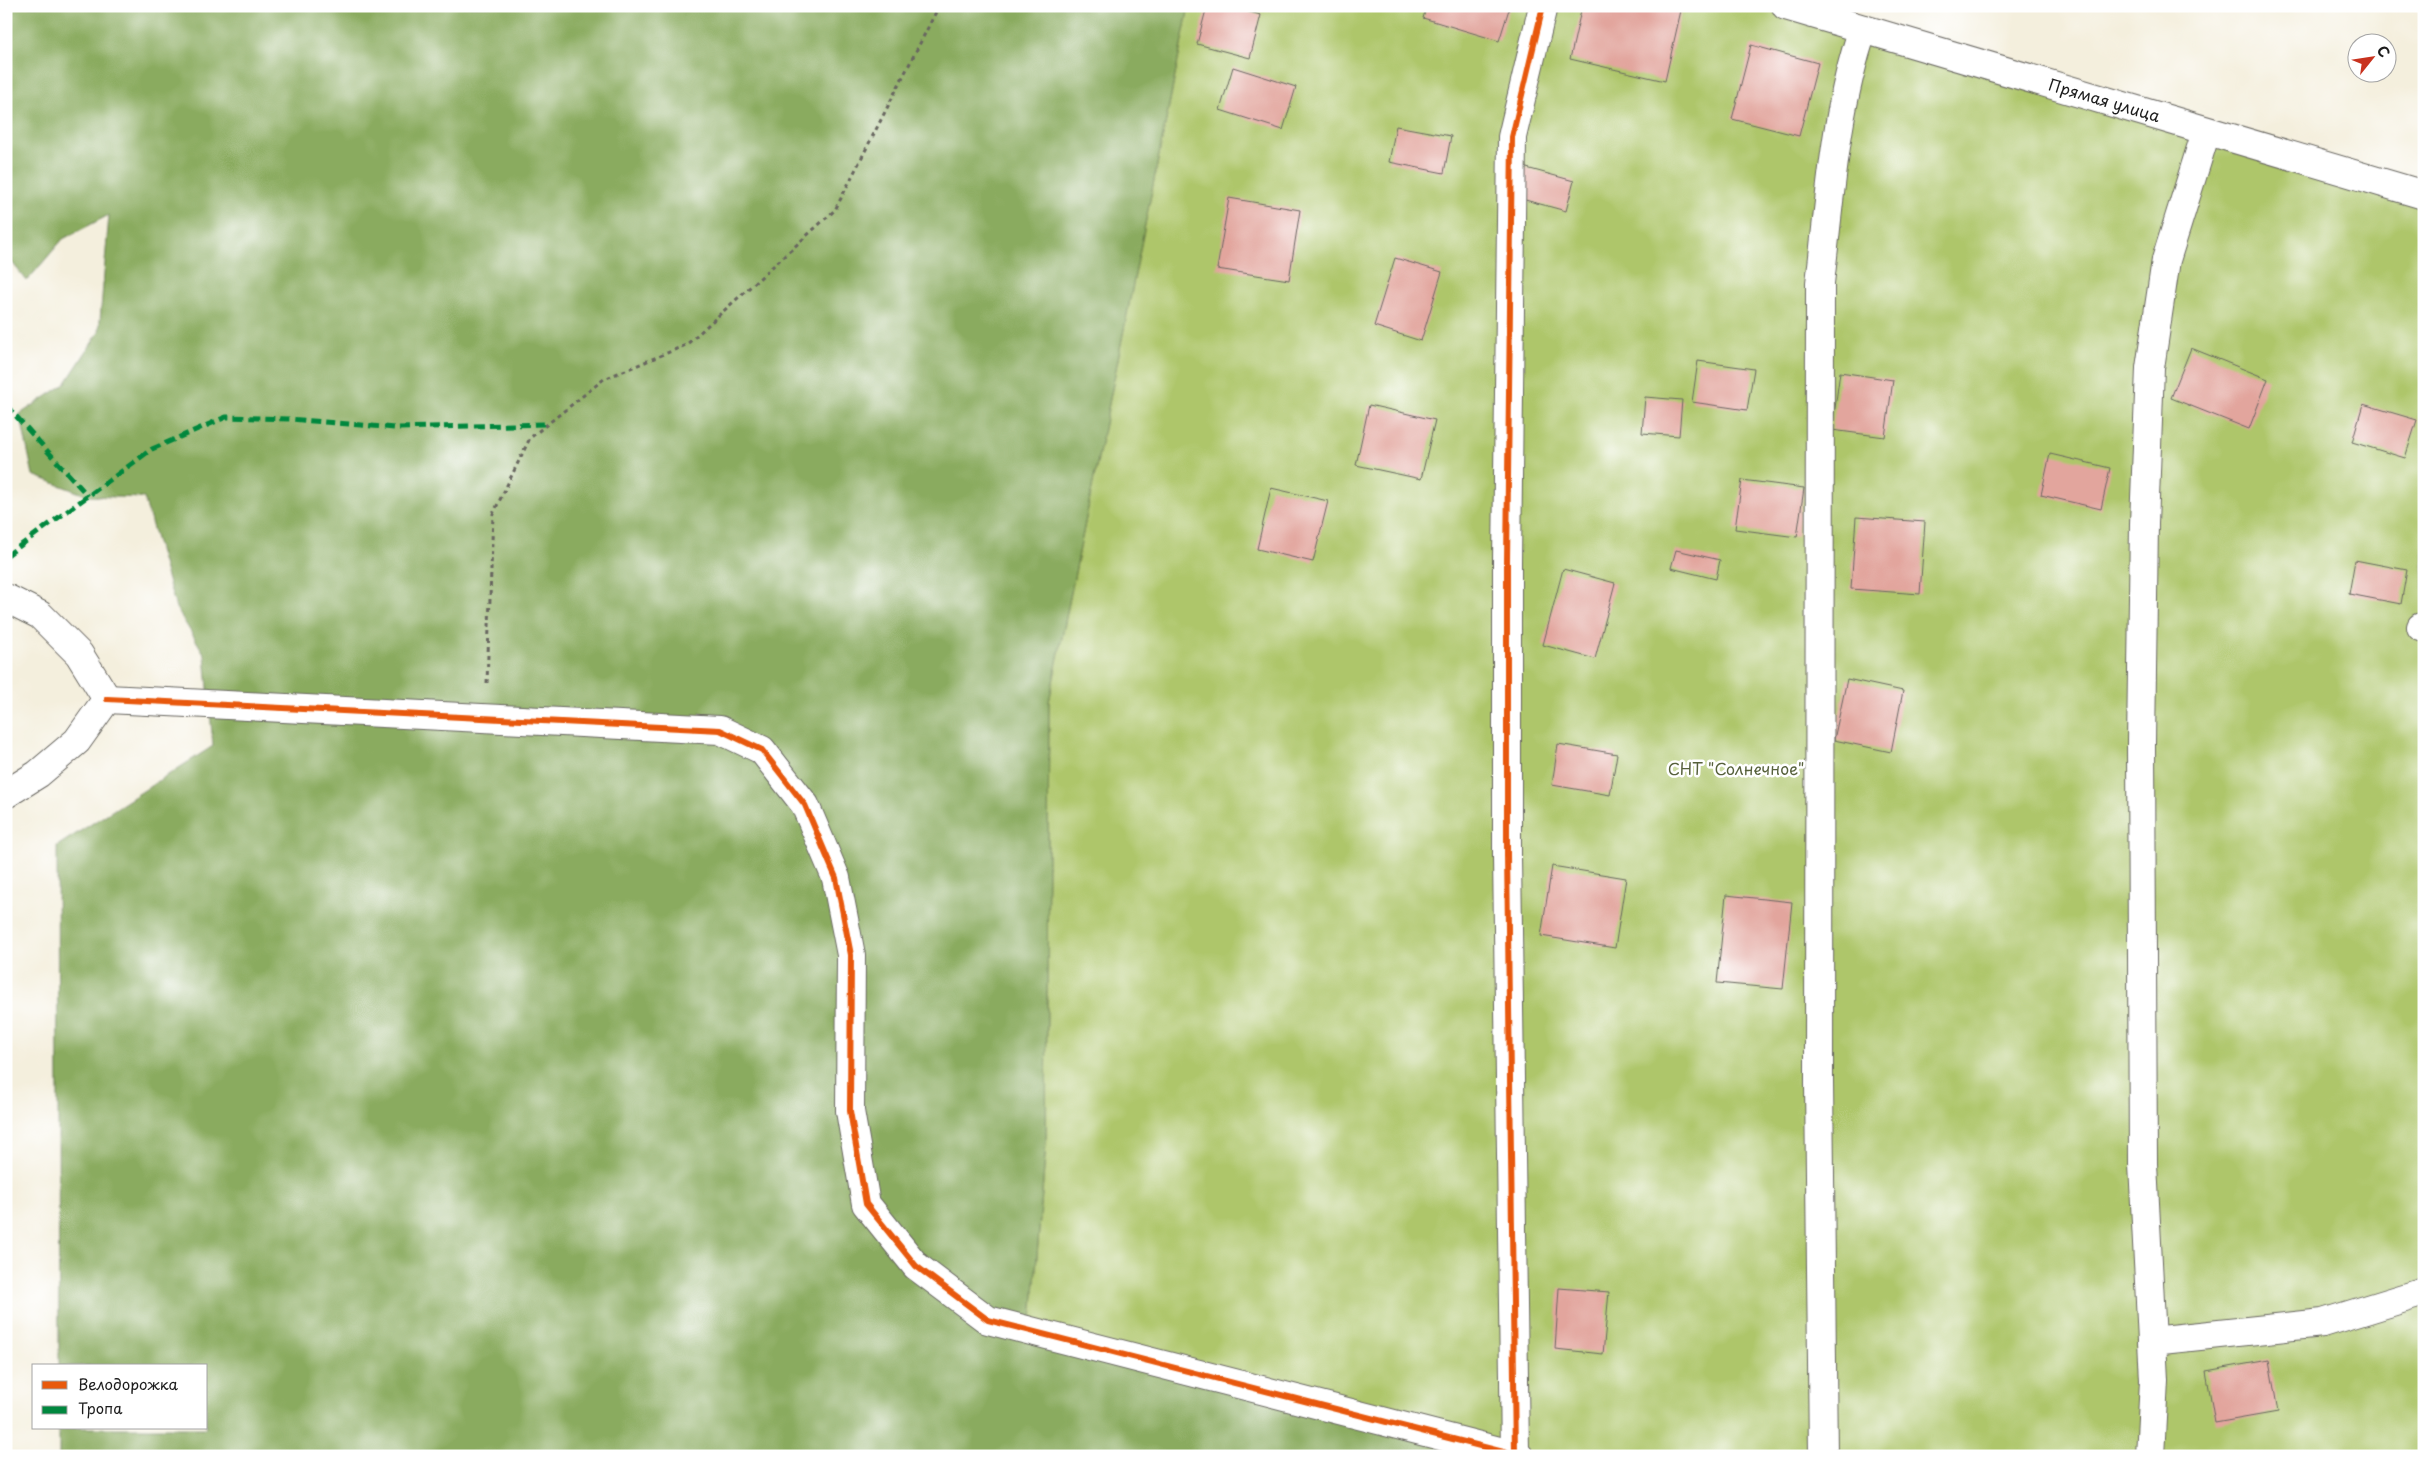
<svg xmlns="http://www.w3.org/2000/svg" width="2430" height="1462" font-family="'Playpen Sans',sans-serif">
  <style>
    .green { fill: #aec66a; stroke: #657143 }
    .forest { fill: #8aab5e; stroke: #53643d }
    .building { fill: #e2a59d }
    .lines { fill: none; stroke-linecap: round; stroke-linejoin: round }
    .minor-casing { stroke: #686660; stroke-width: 30 }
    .path { stroke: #686660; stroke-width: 3; stroke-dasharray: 4 4; stroke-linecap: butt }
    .minor { stroke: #fff; stroke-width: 28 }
    .quiet { stroke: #00873e; stroke-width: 5; stroke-dasharray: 10 5; stroke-linecap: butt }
    .cycleway-casing { stroke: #fff; stroke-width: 9 }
    .cycleway { stroke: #e8590c; stroke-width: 6 }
    .labels { text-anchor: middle; stroke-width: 5; stroke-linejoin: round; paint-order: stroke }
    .street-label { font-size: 16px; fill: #1c1c1c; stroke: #fff }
    .park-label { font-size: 16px; fill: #56603b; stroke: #fff }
  </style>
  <rect width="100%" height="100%" fill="#fff"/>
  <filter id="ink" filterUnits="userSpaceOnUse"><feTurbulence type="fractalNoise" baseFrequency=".02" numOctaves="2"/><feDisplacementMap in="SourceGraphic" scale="10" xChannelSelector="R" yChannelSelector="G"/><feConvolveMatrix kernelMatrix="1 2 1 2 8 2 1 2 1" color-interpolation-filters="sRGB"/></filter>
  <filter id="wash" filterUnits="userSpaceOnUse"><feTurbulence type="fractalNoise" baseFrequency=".0096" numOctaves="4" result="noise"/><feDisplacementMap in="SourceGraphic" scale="20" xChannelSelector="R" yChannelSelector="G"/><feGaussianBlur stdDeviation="1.12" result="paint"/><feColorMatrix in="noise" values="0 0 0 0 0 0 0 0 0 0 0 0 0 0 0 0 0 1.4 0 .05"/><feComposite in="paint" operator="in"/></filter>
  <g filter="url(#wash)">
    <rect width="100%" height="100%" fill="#f4efdd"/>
    <path class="green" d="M 1189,6 L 1786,6 L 2424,195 L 2424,1456 L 1497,1456 L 1031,1331 L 1046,1143 L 1049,702 Z"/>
    <path class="forest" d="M 6,6 L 1189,6 L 1049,702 L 1046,1143 L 1031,1331 L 1497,1456 L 59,1456 L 59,1428 L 206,1428 L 206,1366 L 59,1366 L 57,846 L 213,746 L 205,655 L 176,608 L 144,498 L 88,496 L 33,475 L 20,414 L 65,384 L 99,332 L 109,215 L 63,239 L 27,281 L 6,255 Z"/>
    <g id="blocks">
      <g class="building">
        <path d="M 1207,6 L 1226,6 L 1261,15 L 1250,58 L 1197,44 Z"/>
        <path d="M 1427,6 L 1510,6 L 1499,41 L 1423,18 Z"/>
        <path d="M 1582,6 L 1682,6 L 1665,81 L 1570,59 Z"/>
        <path d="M 1751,45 L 1818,63 L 1799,136 L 1732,119 Z"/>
        <path d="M 1233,67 L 1296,87 L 1283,130 L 1220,110 Z"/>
        <path d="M 1396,126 L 1451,136 L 1444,173 L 1389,162 Z"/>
        <path d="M 1523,167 L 1574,181 L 1566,211 L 1514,197 Z"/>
        <path d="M 1229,198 L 1300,210 L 1289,280 L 1217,269 Z"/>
        <path d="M 1395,258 L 1442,272 L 1421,341 L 1374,326 Z"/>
        <path d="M 2191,348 L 2268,379 L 2249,429 L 2171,398 Z"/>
        <path d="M 1698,361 L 1754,369 L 1747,410 L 1692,402 Z"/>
        <path d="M 1840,372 L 1893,380 L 1885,437 L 1832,430 Z"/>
        <path d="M 1645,397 L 1682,400 L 1679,436 L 1642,433 Z"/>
        <path d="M 2363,404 L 2417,420 L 2405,458 L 2352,442 Z"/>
        <path d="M 1369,405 L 1435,420 L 1421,479 L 1356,465 Z"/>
        <path d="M 2050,454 L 2110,468 L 2101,509 L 2041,495 Z"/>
        <path d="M 1742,480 L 1804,488 L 1797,537 L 1735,529 Z"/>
        <path d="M 1271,488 L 1328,501 L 1313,562 L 1257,549 Z"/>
        <path d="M 1856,517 L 1925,522 L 1920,594 L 1851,589 Z"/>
        <path d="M 1676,550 L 1720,560 L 1716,579 L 1671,568 Z"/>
        <path d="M 2355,560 L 2407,570 L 2401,604 L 2349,594 Z"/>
        <path d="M 1563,569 L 1615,583 L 1595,659 L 1543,645 Z"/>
        <path d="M 1847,679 L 1903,691 L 1891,752 L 1834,740 Z"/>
        <path d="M 1558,744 L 1617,754 L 1610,795 L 1552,785 Z"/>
        <path d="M 1552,866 L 1626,878 L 1615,948 L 1541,936 Z"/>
        <path d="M 1726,895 L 1792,902 L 1783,989 L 1717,983 Z"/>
        <path d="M 1559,1288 L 1609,1292 L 1603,1354 L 1555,1349 Z"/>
        <path d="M 2269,1360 L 2278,1412 L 2215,1423 L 2206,1371 Z"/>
      </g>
    </g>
  </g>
  <g filter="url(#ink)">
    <use href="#blocks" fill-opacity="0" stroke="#686660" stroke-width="1"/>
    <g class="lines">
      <defs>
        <g id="minor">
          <path id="s1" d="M 1786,6 L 2424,195"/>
          <path d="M 6,598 L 40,615 L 79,654 L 107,699"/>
          <path d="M 2421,627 L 2424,628"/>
          <path d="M 107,699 L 720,730 L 762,750 L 805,805 L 836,878 L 851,955 L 850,1111 L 866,1204 L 916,1266 L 988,1320 L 1519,1456"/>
          <path d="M 6,794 L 38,774 L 77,741 L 107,699"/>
          <path d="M 2152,1341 L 2323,1323 L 2424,1292"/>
          <path d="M 1515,1454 L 1507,855 L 1507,562 L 1512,137 L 1543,6"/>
          <path d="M 1823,1456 L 1819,1082 L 1820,283 C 1830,199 1835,110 1863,29"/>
          <path d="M 2150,1456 L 2154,1380 L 2143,1164 L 2141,744 L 2144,524 L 2150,368 L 2166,260 L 2206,132"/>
        </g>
      </defs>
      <use href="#minor" class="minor-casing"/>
      <path class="path" d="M 487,683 L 493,514 L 530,438 L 604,379 L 686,345 L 835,210 L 939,6"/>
      <use href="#minor" class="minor"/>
      <g class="quiet">
        <path d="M 6,405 L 88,496"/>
        <path d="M 6,556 L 152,449 L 226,417 L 290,419 L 395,428 L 548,424"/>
      </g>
      <defs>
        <g id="cycleway">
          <path d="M 107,699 L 720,730 L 762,750 L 805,805 L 836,878 L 851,955 L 850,1111 L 866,1204 L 916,1266 L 988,1320 L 1519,1456"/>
          <path d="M 1515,1454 L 1507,855 L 1507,562 L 1512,137 L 1543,6"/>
        </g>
      </defs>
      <use href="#cycleway" class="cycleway-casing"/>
      <use href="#cycleway" class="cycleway"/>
    </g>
  </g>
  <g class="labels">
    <g class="street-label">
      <text dy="6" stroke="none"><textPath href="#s1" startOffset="332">Прямая улица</textPath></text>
    </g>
    <g class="park-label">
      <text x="1736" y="775">СНТ "Солнечное"</text>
    </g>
  </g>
  <rect width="2430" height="1462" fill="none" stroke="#fff" stroke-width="25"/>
  <rect x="32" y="1364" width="175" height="65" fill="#ffffff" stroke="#a4a4a4"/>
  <rect x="42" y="1381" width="25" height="8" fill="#e8590c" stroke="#a4a4a4"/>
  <text x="78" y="1390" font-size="15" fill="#1c1c1c">Велодорожка</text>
  <rect x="42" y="1406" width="25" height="8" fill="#00873e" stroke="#a4a4a4"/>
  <text x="78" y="1414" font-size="15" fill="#1c1c1c">Тропа</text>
  <g transform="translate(2372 58) rotate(60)"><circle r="24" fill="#ffffff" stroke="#a4a4a4"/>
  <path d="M0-4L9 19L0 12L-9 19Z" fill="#c8321e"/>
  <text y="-8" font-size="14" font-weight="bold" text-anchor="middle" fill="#1c1c1c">С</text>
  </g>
</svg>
